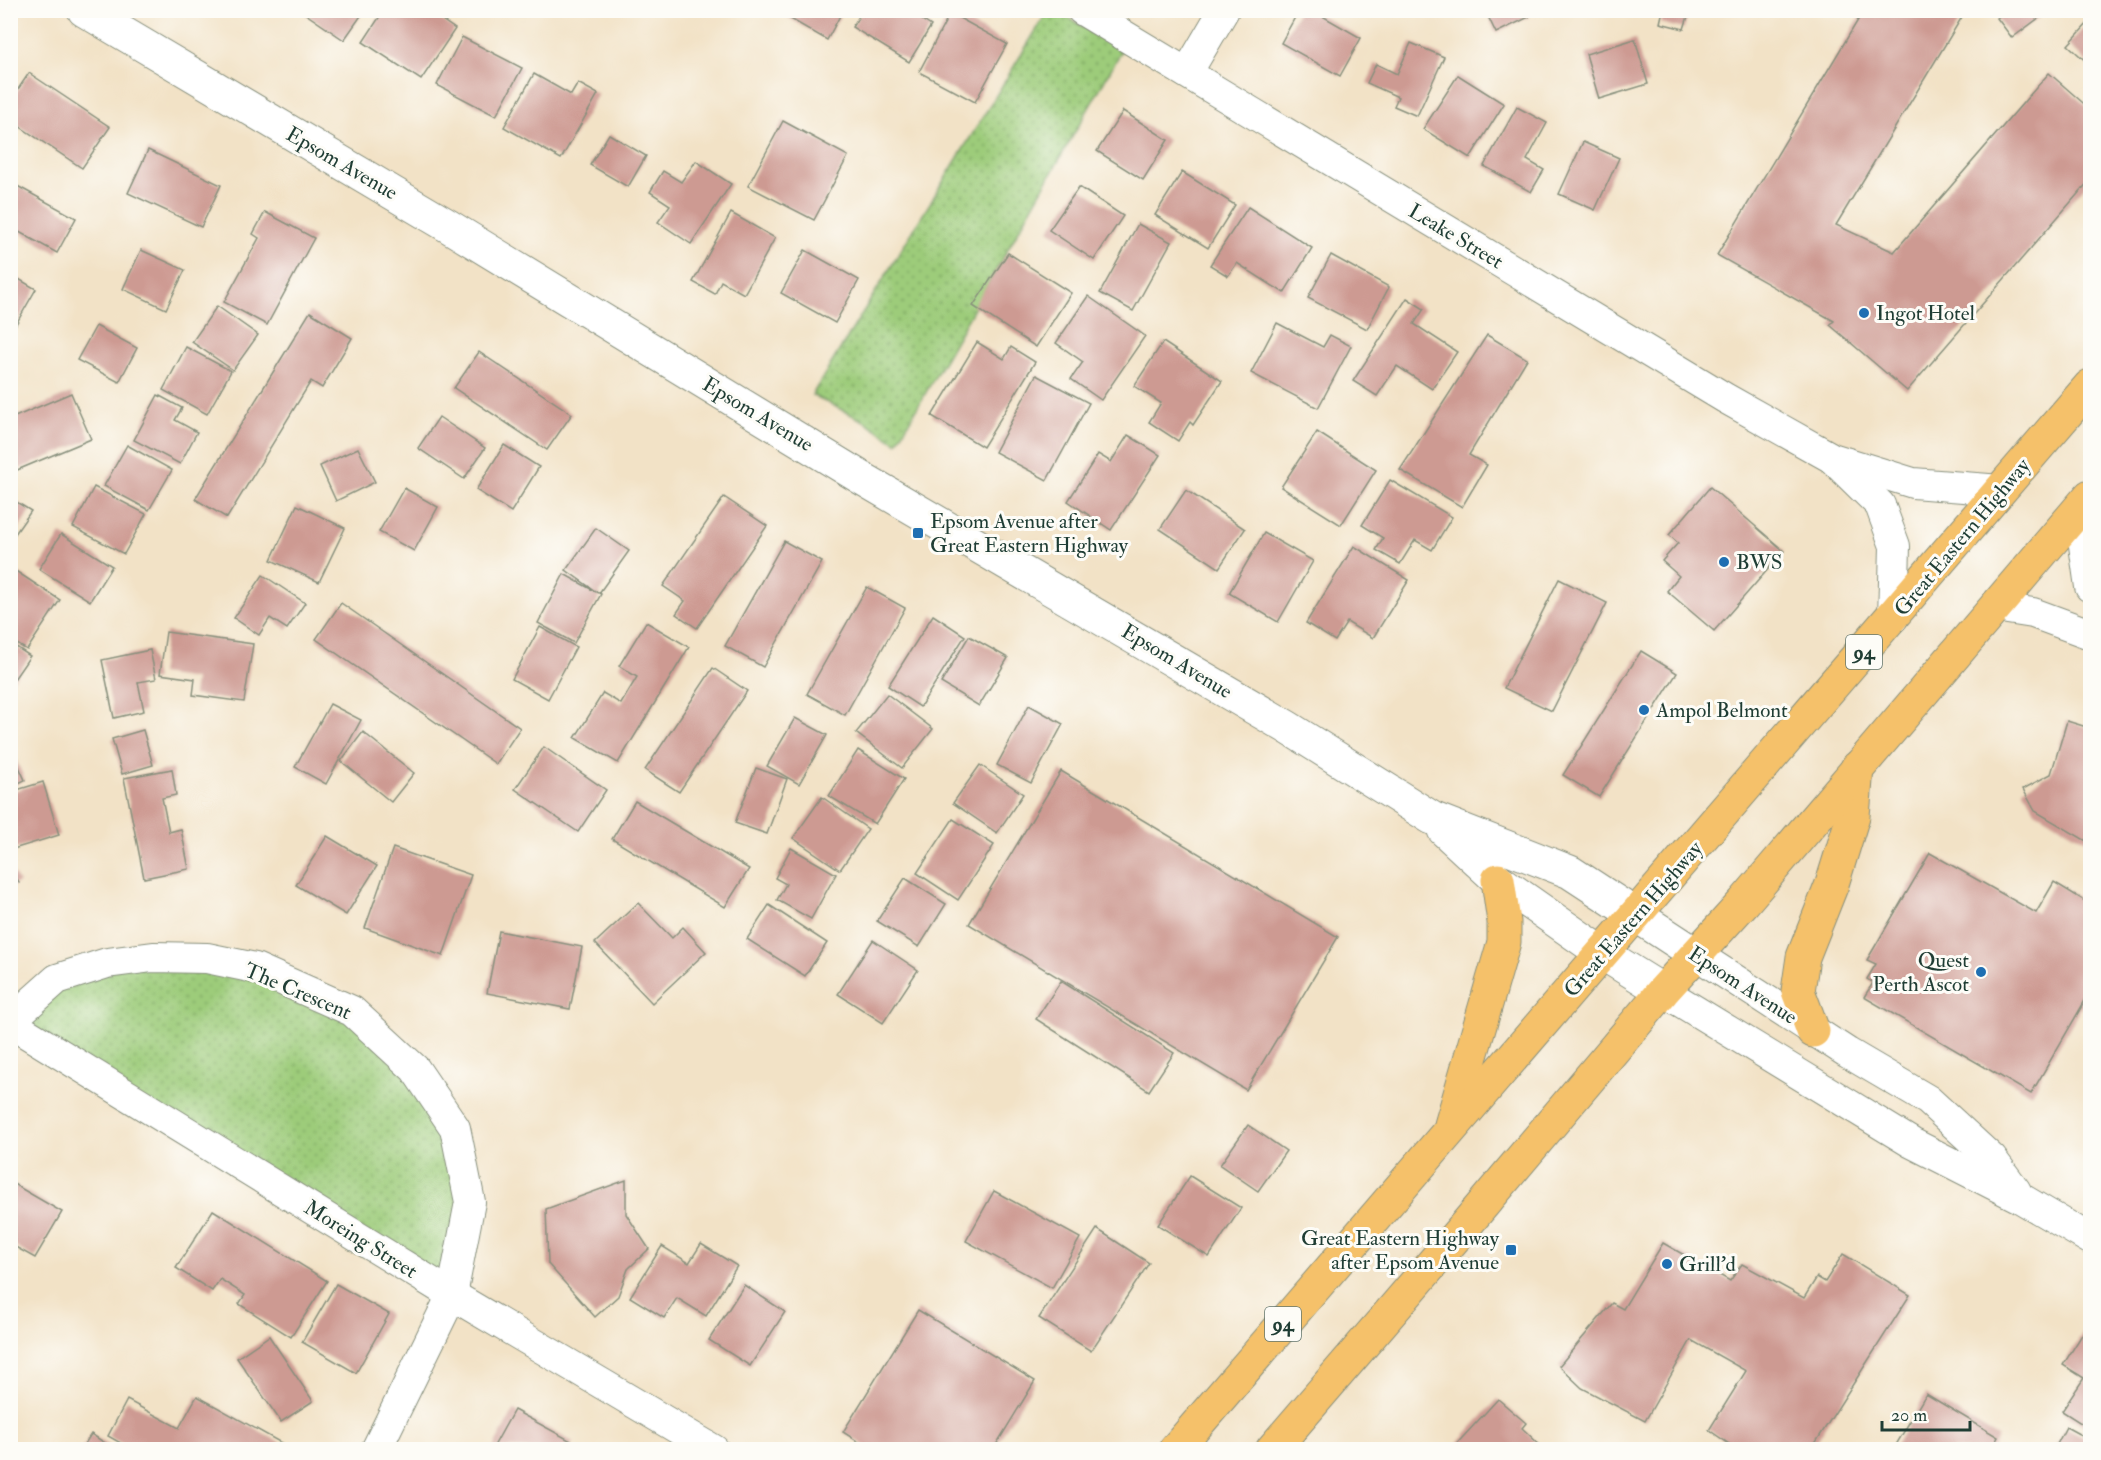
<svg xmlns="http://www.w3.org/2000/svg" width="2101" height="1460" font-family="'IM FELL Double Pica',serif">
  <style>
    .park { fill: url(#park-dots); stroke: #5e8457; stroke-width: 1.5 }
    .building { fill: #cd9a92 }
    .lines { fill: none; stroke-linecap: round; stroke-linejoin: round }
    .minor-casing { stroke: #88907d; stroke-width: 32 }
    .tertiary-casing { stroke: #88907d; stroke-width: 35 }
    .trunk-casing { stroke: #88907d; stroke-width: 35 }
    .minor { stroke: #fff; stroke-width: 30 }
    .tertiary { stroke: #fff; stroke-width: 33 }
    .trunk { stroke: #f5c16b; stroke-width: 33 }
    .poi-dot { fill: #1f6fb2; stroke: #fdfcf7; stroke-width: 2 }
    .labels { text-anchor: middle; stroke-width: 6; stroke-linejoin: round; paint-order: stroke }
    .shield { fill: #fdfcf7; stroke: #62766e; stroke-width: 1.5 }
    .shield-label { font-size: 20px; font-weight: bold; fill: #1f3d34 }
    .street-label { font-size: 21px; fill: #1f3d34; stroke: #fdfcf7 }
    .poi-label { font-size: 21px; fill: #1f3d34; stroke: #fdfcf7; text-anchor: start }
  </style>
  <defs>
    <pattern id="park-dots" width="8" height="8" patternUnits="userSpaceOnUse" patternTransform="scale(1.5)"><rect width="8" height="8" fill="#9dcc7a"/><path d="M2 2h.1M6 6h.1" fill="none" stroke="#7fa765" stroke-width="1.8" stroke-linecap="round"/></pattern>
  </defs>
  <rect width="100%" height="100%" fill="#fdfcf7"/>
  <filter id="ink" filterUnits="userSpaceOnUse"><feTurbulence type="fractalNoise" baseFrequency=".0167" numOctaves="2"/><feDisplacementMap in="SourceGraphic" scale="12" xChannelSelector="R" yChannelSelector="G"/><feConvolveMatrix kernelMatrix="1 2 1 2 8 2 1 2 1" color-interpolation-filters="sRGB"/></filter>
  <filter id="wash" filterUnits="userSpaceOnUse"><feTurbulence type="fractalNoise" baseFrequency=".008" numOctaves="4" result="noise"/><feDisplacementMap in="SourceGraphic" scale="24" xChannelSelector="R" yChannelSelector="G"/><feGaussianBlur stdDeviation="1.35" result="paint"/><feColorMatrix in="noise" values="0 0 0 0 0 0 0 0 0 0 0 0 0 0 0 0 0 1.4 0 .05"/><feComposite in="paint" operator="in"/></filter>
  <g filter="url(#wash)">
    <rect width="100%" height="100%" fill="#f2e2c6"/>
    <g class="park">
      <path d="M 1048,11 L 1057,11 L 1122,50 L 897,443 L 864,421 L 812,395 Z"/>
      <path d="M 153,957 L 302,987 L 415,1069 L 470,1202 L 452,1295 L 11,1023 L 57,979 Z"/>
    </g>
    <g id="blocks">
      <g class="building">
        <path d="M 300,10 L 365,10 L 344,40 Z"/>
        <path d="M 384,10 L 427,10 L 455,29 L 421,80 L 363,42 Z"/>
        <path d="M 775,10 L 843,10 L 827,40 Z"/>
        <path d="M 863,10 L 907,10 L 931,26 L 909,62 L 852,27 Z"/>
        <path d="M 1299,10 L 1312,10 L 1361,38 L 1340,76 L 1281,43 Z"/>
        <path d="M 1485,10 L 1526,10 L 1529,17 L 1496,33 Z"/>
        <path d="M 1663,10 L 1690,10 L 1684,29 L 1660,23 Z"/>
        <path d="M 1864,10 L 1965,12 L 1836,225 L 1894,252 L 2049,73 L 2090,109 L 2090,180 L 1907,391 L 1830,325 L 1834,321 L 1717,255 Z"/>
        <path d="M 2006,10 L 2035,10 L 2040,17 L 2012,38 L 1997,18 Z"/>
        <path d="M 950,13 L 1007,44 L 975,102 L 919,72 Z"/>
        <path d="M 2090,21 L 2090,65 L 2068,45 Z"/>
        <path d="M 462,37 L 522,68 L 496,116 L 437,85 Z"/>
        <path d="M 1635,39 L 1648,84 L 1599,99 L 1586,54 Z"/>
        <path d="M 1411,43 L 1444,57 L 1417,116 L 1394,106 L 1398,97 L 1367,83 L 1376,64 L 1397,74 Z"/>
        <path d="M 29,73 L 110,127 L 82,168 L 10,120 L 10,101 Z"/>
        <path d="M 534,74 L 571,95 L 578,83 L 598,94 L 561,159 L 504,127 Z"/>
        <path d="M 1458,75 L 1504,104 L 1470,158 L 1423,129 Z"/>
        <path d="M 1517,107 L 1547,123 L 1527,160 L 1544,170 L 1531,192 L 1484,166 Z"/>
        <path d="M 1123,111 L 1168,140 L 1143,180 L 1097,151 Z"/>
        <path d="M 783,121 L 848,156 L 814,220 L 748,186 Z"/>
        <path d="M 609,134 L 646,156 L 628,187 L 590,165 Z"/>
        <path d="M 1583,142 L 1619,158 L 1595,210 L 1559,194 Z"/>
        <path d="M 148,150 L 221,185 L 201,227 L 128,193 Z"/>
        <path d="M 696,161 L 731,184 L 691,244 L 658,222 L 670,205 L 650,192 L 663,171 L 681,182 Z"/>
        <path d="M 1182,172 L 1235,205 L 1208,248 L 1155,215 Z"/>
        <path d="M 10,182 L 76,218 L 57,253 L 10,227 Z"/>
        <path d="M 1079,187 L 1123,216 L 1094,260 L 1049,230 Z"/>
        <path d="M 1248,207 L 1312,248 L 1284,293 L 1237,263 L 1228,276 L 1210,265 Z"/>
        <path d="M 265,212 L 314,238 L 267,325 L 224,302 L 259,238 L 253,234 Z"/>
        <path d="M 731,213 L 775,238 L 744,294 L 721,281 L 715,294 L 693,282 Z"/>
        <path d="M 1138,224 L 1171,242 L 1133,311 L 1100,293 Z"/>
        <path d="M 141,250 L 185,270 L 166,309 L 123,289 Z"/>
        <path d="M 805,250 L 859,280 L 835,323 L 781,293 Z"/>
        <path d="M 1008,253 L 1071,293 L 1036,347 L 973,306 Z"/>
        <path d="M 1331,255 L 1389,287 L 1367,329 L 1308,298 Z"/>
        <path d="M 10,274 L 36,289 L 16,324 L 10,321 Z"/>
        <path d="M 1088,296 L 1145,336 L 1101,400 L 1071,379 L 1083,362 L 1056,343 Z"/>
        <path d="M 1407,298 L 1424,309 L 1414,324 L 1457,352 L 1432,389 L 1397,366 L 1377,396 L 1353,381 Z"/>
        <path d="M 217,306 L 258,335 L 233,370 L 192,342 Z"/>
        <path d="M 310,312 L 352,338 L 322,388 L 311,381 L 227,518 L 195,499 Z"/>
        <path d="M 1277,323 L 1323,347 L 1330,335 L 1351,346 L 1318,408 L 1251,373 Z"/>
        <path d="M 96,326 L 137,348 L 119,382 L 77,360 Z"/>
        <path d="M 1487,335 L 1527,359 L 1469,455 L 1487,465 L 1462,507 L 1400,470 Z"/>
        <path d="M 977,342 L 1004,359 L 1011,347 L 1035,362 L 983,447 L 932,416 Z"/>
        <path d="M 1163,342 L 1222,381 L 1193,425 L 1190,422 L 1178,441 L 1149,422 L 1161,403 L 1134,386 Z"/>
        <path d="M 186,347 L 231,371 L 207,414 L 163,390 Z"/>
        <path d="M 479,352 L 572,414 L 547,450 L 454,388 Z"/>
        <path d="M 1036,375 L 1089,403 L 1047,480 L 995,452 Z"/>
        <path d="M 71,393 L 91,439 L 10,473 L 10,419 Z"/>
        <path d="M 158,395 L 182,408 L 175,420 L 197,432 L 180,464 L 134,440 Z"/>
        <path d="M 439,417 L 485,448 L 464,479 L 418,448 Z"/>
        <path d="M 1317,432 L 1376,470 L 1341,525 L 1281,487 Z"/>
        <path d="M 1128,435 L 1160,455 L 1111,530 L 1068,501 L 1098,454 L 1111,462 Z"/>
        <path d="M 127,445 L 172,470 L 149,510 L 104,486 Z"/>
        <path d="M 504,445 L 539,467 L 511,512 L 476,490 Z"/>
        <path d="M 358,448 L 375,482 L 336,501 L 320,466 Z"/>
        <path d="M 1390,480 L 1452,517 L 1432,550 L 1415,540 L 1400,564 L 1376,550 L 1383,538 L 1362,525 Z"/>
        <path d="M 94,487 L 146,514 L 124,554 L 73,527 Z"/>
        <path d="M 1710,487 L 1784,551 L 1714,631 L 1667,591 L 1679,576 L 1662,561 L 1678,543 L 1669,535 Z"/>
        <path d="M 404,488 L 438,507 L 414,551 L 379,532 Z"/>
        <path d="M 1186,490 L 1245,529 L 1219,568 L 1160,529 Z"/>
        <path d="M 724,497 L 767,526 L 697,628 L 676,614 L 685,601 L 663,586 Z"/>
        <path d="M 10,498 L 31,511 L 10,541 Z"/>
        <path d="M 297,505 L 345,528 L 319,582 L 271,560 Z"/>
        <path d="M 596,528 L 629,551 L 599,593 L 601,594 L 574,643 L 538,623 L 564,574 L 598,593 L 566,570 Z"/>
        <path d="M 1264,533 L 1313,561 L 1278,622 L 1229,593 Z"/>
        <path d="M 61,534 L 112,566 L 90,601 L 39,569 Z"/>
        <path d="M 784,541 L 822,562 L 763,667 L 725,646 Z"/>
        <path d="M 1354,546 L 1409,580 L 1373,638 L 1347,622 L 1335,641 L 1306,623 Z"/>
        <path d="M 14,570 L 60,600 L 27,650 L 10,640 L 10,575 Z"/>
        <path d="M 263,575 L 305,603 L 287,629 L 270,618 L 259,635 L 234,618 Z"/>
        <path d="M 1559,579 L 1607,603 L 1552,711 L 1504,688 Z"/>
        <path d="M 867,587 L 905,608 L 845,715 L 807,694 Z"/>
        <path d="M 341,603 L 520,728 L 496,764 L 316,639 Z"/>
        <path d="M 933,615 L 965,636 L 920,707 L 888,686 Z"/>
        <path d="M 646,622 L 689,647 L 618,763 L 575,738 L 603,693 L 621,704 L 637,677 L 619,666 Z"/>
        <path d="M 540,627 L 576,647 L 548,699 L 512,679 Z"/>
        <path d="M 166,632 L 253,644 L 244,702 L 193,695 L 195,679 L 160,674 Z"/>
        <path d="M 969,636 L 1008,658 L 979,706 L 941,683 Z"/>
        <path d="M 10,643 L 30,656 L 10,685 Z"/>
        <path d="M 150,650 L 156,679 L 138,682 L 144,711 L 114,718 L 102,660 Z"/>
        <path d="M 1641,651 L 1677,673 L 1599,797 L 1563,775 Z"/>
        <path d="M 713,668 L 747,691 L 679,792 L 645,770 Z"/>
        <path d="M 887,694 L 933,729 L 902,768 L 856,733 Z"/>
        <path d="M 330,704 L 361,720 L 326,784 L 295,767 Z"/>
        <path d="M 1029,705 L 1063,724 L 1031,783 L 997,765 Z"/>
        <path d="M 795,718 L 827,735 L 799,784 L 767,766 Z"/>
        <path d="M 2067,721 L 2090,728 L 2090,838 L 2088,842 L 2035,811 L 2023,789 L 2051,774 Z"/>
        <path d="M 143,730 L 153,765 L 122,774 L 112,739 Z"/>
        <path d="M 363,732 L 414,773 L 391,802 L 341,761 Z"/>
        <path d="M 10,747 L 25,780 L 10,787 Z"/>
        <path d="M 544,747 L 606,790 L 578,832 L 515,789 Z"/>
        <path d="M 858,750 L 904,779 L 875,824 L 829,796 Z"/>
        <path d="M 980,765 L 1023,794 L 997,833 L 953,803 Z"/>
        <path d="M 756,768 L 787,779 L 767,834 L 735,823 Z"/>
        <path d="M 172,769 L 176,795 L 162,798 L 169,832 L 181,829 L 189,869 L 144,878 L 124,778 Z"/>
        <path d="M 1061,771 L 1338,937 L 1246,1090 L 969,924 Z"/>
        <path d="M 43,782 L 59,835 L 10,850 L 10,792 Z"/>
        <path d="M 822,797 L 868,829 L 840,870 L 793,838 Z"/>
        <path d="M 635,801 L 749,869 L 725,907 L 612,839 Z"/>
        <path d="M 953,819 L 994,845 L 958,900 L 917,873 Z"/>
        <path d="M 327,836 L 377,866 L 346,915 L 296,885 Z"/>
        <path d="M 393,848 L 471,875 L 443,956 L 365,928 Z"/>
        <path d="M 791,848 L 836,874 L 811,919 L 777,900 L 786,884 L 775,878 Z"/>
        <path d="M 1930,853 L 2036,913 L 2054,882 L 2090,904 L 2090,992 L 2031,1094 L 1864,997 L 1873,983 L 1867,979 L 1876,964 L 1867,960 Z"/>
        <path d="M 10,868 L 19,882 L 10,888 Z"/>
        <path d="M 905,878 L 946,904 L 919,947 L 877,921 Z"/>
        <path d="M 638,903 L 672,938 L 683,927 L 706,952 L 652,1003 L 595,943 Z"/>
        <path d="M 769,905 L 827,943 L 805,976 L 747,939 Z"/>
        <path d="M 499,931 L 582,947 L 570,1009 L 487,993 Z"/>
        <path d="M 873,940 L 918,970 L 883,1023 L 838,994 Z"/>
        <path d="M 1061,981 L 1174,1053 L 1149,1091 L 1036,1019 Z"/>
        <path d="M 1248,1125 L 1286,1151 L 1258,1191 L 1220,1165 Z"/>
        <path d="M 1190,1176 L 1241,1208 L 1209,1257 L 1158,1225 Z"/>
        <path d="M 626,1180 L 626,1214 L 649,1249 L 628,1269 L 618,1296 L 595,1317 L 548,1264 L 546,1209 Z"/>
        <path d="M 10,1182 L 62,1212 L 35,1258 L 10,1244 Z"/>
        <path d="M 994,1191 L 1080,1238 L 1052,1288 L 966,1241 Z"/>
        <path d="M 213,1210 L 327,1281 L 291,1337 L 239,1304 L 245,1295 L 220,1279 L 212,1291 L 176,1268 Z"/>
        <path d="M 1097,1229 L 1149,1263 L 1091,1351 L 1039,1318 Z"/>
        <path d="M 1663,1243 L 1730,1281 L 1742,1264 L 1804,1298 L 1817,1277 L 1825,1282 L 1843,1254 L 1910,1295 L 1811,1450 L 1738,1450 L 1709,1430 L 1746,1371 L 1691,1340 L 1645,1421 L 1582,1388 L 1559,1366 L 1612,1303 L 1623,1309 Z"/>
        <path d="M 701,1244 L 737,1266 L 706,1316 L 677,1298 L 664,1318 L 630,1297 L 662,1246 L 689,1263 Z"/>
        <path d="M 336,1284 L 389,1314 L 356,1373 L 302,1342 Z"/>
        <path d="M 744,1285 L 785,1312 L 750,1366 L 709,1340 Z"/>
        <path d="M 918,1310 L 1035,1381 L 993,1450 L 871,1450 L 843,1432 Z"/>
        <path d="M 2090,1322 L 2090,1429 L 2062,1411 L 2084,1378 L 2063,1365 Z"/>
        <path d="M 269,1336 L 313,1401 L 281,1422 L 237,1358 Z"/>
        <path d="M 1926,1394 L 1998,1437 L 1991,1450 L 1893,1450 Z"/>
        <path d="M 197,1396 L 294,1450 L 133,1450 L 108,1436 L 127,1400 L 179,1428 Z"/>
        <path d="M 1498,1399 L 1526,1423 L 1522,1428 L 1545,1450 L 1451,1450 Z"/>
        <path d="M 514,1410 L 573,1442 L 569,1450 L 493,1448 Z"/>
        <path d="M 2066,1427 L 2090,1440 L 2090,1450 L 2054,1450 Z"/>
        <path d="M 91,1434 L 116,1450 L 81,1450 Z"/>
      </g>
    </g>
  </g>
  <g filter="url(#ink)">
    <use href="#blocks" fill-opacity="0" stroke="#88907d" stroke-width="1.5"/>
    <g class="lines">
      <defs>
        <g id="minor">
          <path d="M 1082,10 L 1725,398 L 1832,458 L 1913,483 L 2001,490"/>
          <path d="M 1187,73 L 1224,10"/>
          <path d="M 1834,460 L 1880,505 L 1895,546 L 1893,618"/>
          <path d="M 2079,510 L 2090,587"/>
          <path d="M 1995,607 L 2033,613 L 2090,634"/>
          <path d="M 1697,955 L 1848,1053 L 1928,1100 L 1992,1159 L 2016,1191"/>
          <path d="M 1663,991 L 1912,1143 L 2022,1199 L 2090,1239"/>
          <path d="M 10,1021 L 57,979 L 107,963 L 153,957 L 207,958 L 255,968 L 352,1011 L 415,1069 L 455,1128 L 470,1202 L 452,1295 L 376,1450"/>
          <path d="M 10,1023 L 452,1295 L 714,1450"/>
        </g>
        <g id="tertiary">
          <path d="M 84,10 L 445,224 L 865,480 L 1287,727 L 1432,818 L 1570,872 L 1697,955"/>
          <path d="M 1444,830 L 1498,880 L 1602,953 L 1663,991"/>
        </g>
        <g id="trunk">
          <path d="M 1813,1031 L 1798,991 L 1803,957 L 1832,884 L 1853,816 L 1857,768"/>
          <path d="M 1451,1125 L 1504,942 L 1504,922 L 1498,880"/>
          <path d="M 1175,1450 L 2090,386"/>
          <path d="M 1272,1450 L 1469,1221 L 1663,991 L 1744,902 L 2090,496"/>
        </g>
      </defs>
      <use href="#minor" class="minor-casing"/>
      <use href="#tertiary" class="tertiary-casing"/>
      <use href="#trunk" class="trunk-casing"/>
      <use href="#minor" class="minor"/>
      <use href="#tertiary" class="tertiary"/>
      <use href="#trunk" class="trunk"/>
    </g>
  </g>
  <g class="poi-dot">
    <circle cx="1864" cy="313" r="6"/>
    <rect x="912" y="527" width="12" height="12" rx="3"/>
    <circle cx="1724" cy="562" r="6"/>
    <circle cx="1644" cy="710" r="6"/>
    <circle cx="1981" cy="972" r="6"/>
    <rect x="1505" y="1244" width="12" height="12" rx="3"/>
    <circle cx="1667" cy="1264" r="6"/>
  </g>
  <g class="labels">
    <g class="shield">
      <rect x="1846" y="635" width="36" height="34" rx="4.5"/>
      <rect x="1265" y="1307" width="36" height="34" rx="4.5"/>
    </g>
    <g class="shield-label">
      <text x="1864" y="659">94</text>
      <text x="1283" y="1331">94</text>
    </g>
    <g class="street-label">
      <text transform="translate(342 163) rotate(30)" y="7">Epsom Avenue</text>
      <text transform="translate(1456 236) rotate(31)" y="7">Leake Street</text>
      <text transform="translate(758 414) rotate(31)" y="7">Epsom Avenue</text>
      <text transform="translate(1962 537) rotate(-50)" y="7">Great Eastern Highway</text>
      <text transform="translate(1177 661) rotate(31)" y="7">Epsom Avenue</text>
      <text transform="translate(1633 919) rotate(-49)" y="7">Great Eastern Highway</text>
      <text transform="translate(1743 985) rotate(33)" y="7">Epsom Avenue</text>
      <text transform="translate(298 991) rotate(23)" y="7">The Crescent</text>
      <text transform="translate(361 1239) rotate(32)" y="7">Moreing Street</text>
    </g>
    <g class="poi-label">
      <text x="1876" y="320">Ingot Hotel</text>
      <text x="930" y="528">Epsom Avenue after<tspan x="930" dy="24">Great Eastern Highway</tspan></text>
      <text x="1736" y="569">BWS</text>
      <text x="1656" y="717">Ampol Belmont</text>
      <text x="1969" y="967" text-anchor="end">Quest<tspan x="1969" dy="24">Perth Ascot</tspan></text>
      <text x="1499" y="1245" text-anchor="end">Great Eastern Highway<tspan x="1499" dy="24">after Epsom Avenue</tspan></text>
      <text x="1679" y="1271">Grill'd</text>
    </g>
  </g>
  <rect width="2101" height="1460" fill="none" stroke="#fdfcf7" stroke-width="36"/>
  <path d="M1882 1421v9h88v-9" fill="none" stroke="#1f3d34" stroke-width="3"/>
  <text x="1891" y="1421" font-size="18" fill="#1f3d34" stroke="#fdfcf7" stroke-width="4.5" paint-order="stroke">20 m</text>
</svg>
